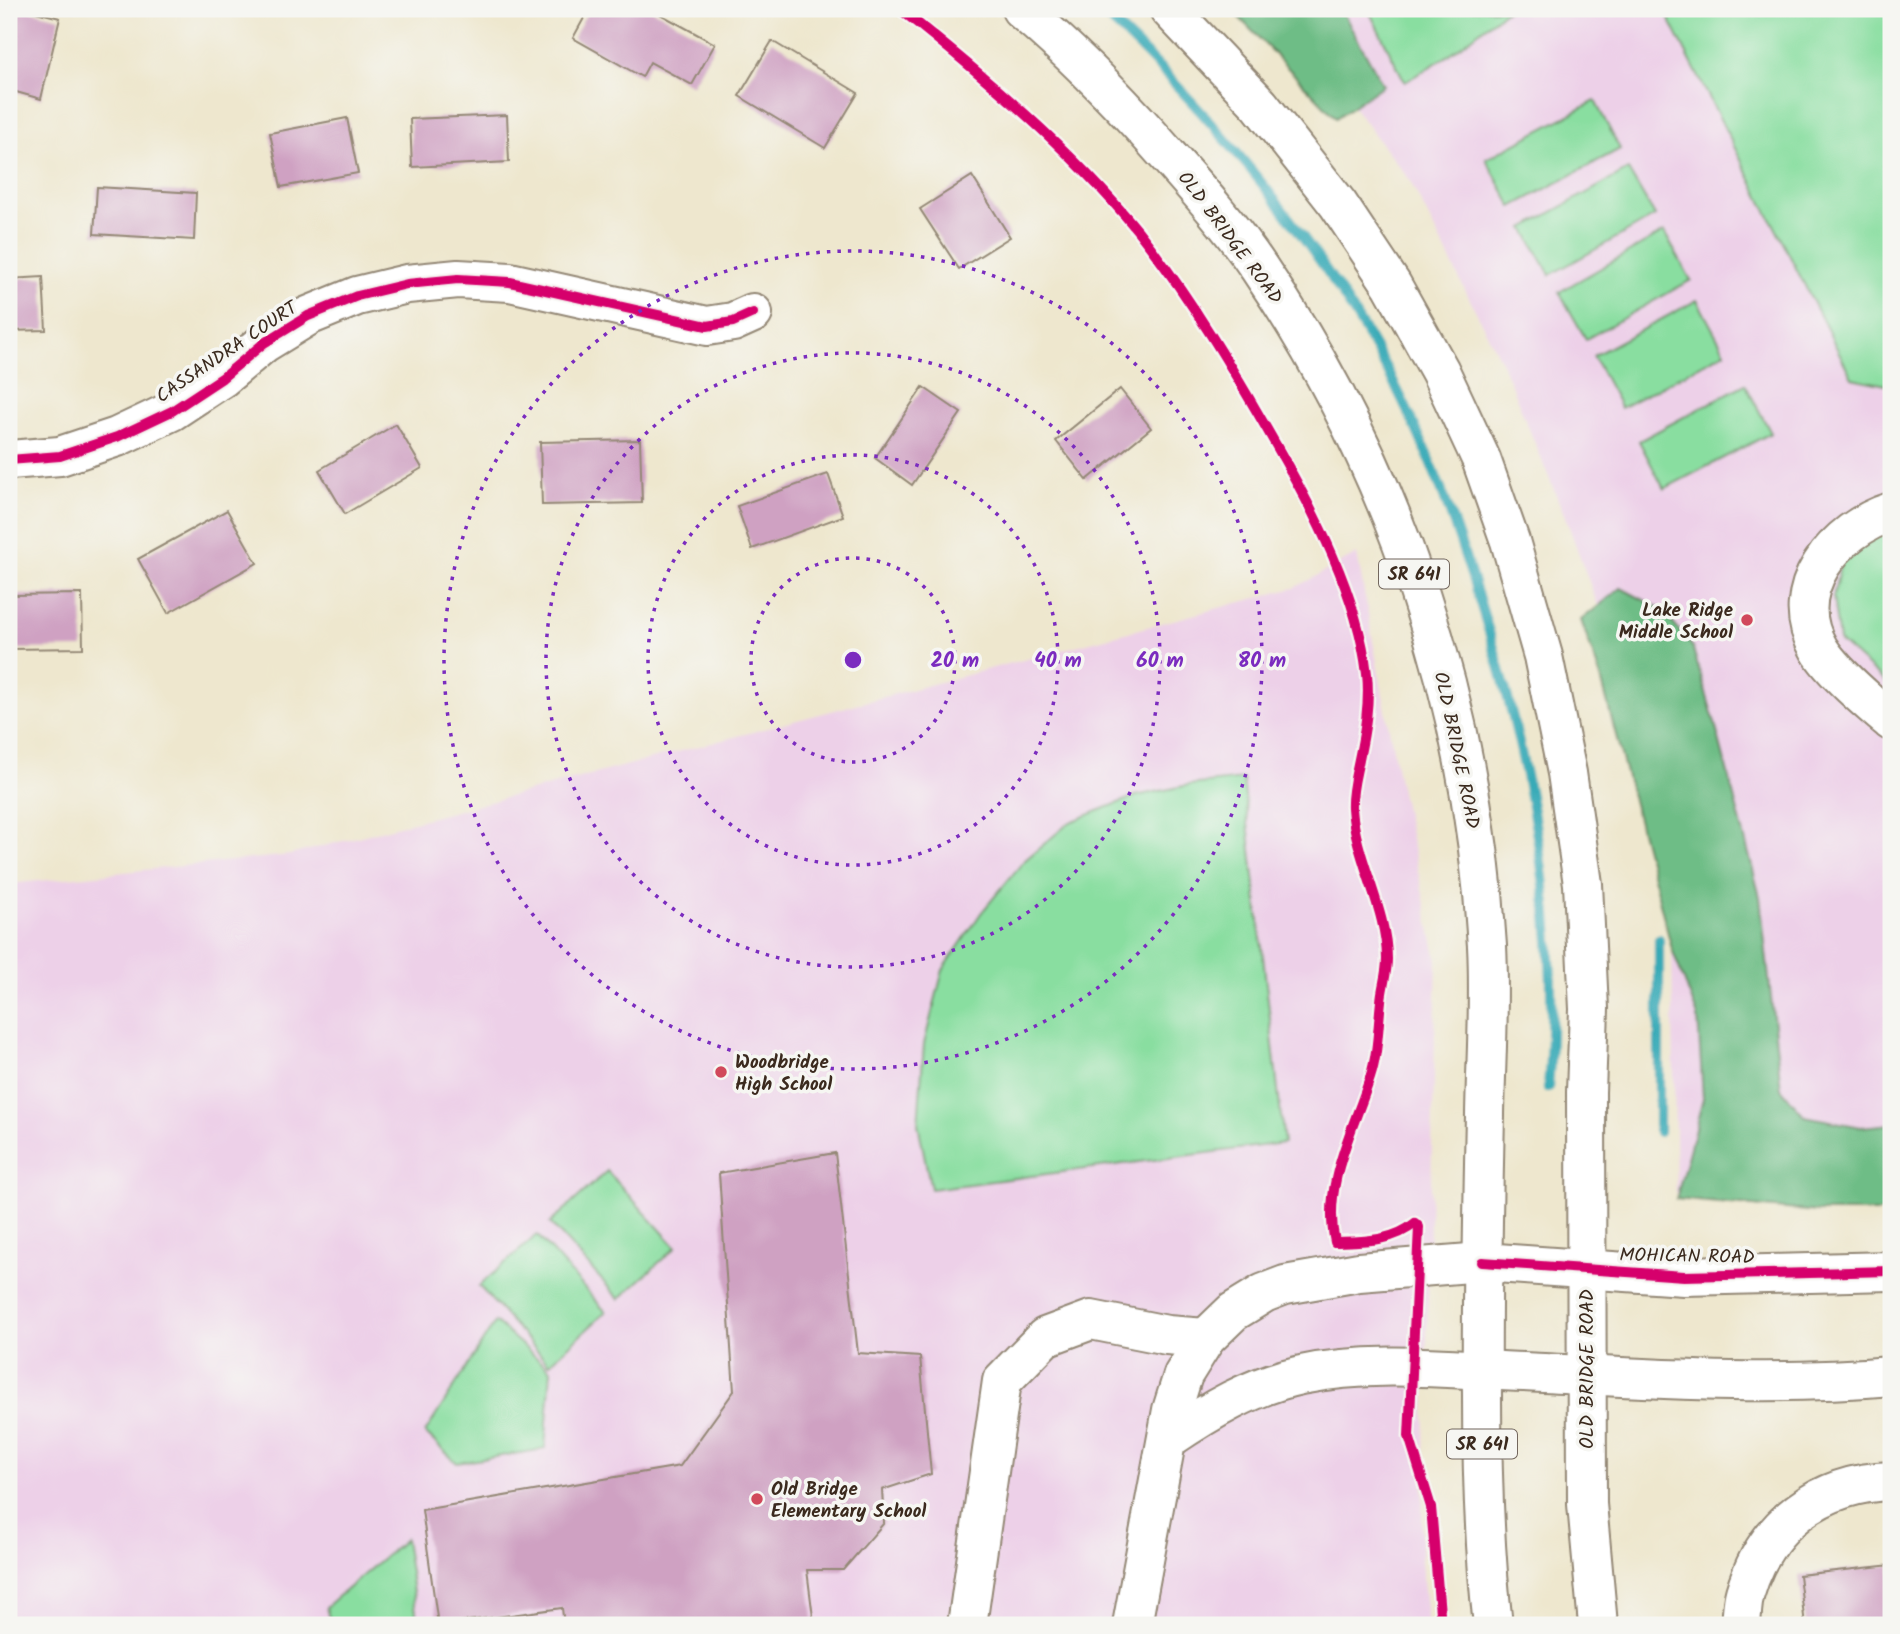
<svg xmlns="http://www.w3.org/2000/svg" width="1900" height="1634" font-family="Kalam,sans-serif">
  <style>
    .built { fill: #edd0e8 }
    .green { fill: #89dea0; stroke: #62845f; stroke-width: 2 }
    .forest { fill: #6ebd86; stroke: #547452; stroke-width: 2 }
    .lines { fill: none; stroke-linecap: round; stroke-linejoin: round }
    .stream { stroke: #39aab7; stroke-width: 10 }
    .building { fill: #cfa1c2 }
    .minor-casing { stroke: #948876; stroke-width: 42 }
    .major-casing { stroke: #948876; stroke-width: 42 }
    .minor { stroke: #fff; stroke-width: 38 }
    .major { stroke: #fff; stroke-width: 38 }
    .cycleway-casing { stroke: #f6f6f2; stroke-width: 15 }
    .cycleway { stroke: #d6006c; stroke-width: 10 }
    .ring { fill: none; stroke: #7b2cbf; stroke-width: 3.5; stroke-dasharray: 3.5 7 }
    .poi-dot { fill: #d1495b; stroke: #f6f6f2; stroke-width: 2.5 }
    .labels { text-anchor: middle; stroke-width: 7; stroke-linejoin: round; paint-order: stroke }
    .shield { fill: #f6f6f2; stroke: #73675e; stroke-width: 2 }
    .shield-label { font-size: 18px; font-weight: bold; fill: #3b2a1e }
    .street-label { font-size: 19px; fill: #3b2a1e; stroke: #f6f6f2 }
    .poi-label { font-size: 19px; font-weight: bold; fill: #3b2a1e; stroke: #f6f6f2; text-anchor: start }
    .centre { fill: #7b2cbf; stroke: #f6f6f2; stroke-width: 3.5 }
    .ring-label { font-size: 21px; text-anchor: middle; font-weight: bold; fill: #7b2cbf; stroke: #f6f6f2; stroke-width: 7; stroke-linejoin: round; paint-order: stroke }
  </style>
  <rect width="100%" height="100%" fill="#f6f6f2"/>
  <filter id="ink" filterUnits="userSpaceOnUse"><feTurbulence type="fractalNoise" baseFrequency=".0143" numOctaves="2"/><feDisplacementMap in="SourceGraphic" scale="14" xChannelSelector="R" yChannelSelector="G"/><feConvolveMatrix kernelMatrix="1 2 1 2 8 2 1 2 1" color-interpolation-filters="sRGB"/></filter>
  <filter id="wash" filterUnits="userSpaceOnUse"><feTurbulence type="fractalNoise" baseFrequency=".00686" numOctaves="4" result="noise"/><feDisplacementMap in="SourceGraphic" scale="28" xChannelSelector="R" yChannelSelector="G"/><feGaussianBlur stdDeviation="1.57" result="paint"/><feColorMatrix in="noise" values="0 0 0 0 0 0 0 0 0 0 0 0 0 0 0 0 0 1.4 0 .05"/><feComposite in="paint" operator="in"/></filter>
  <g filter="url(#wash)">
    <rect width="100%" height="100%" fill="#eee7ce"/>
    <g class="built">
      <path d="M 1277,9 L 1891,9 L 1891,1212 L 1819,1212 L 1676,1199 L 1672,949 L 1638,716 L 1568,524 L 1502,363 L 1409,179 Z"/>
      <path d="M 1357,554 L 1399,782 L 1437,960 L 1421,1562 L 1428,1625 L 9,1625 L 9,884 L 290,855 L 1294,588 Z"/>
    </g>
    <g class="green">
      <path d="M 1368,9 L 1508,9 L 1449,55 L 1405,82 Z"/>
      <path d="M 1664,9 L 1891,9 L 1891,386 L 1852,378 Z"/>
      <path d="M 1595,101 L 1620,149 L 1512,207 L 1486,159 Z"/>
      <path d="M 1628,170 L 1655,216 L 1550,275 L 1524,228 Z"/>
      <path d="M 1664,232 L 1691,280 L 1586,339 L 1559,292 Z"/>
      <path d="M 1697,300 L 1725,352 L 1621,408 L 1593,356 Z"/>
      <path d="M 1745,384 L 1771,433 L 1664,489 L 1639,441 Z"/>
      <path d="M 1891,523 L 1891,687 L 1839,641 L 1833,597 L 1843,553 Z"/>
      <path d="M 1243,779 L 1284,1143 L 931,1189 L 918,1124 L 924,1044 L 943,970 L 981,913 L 1024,861 L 1070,822 L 1136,796 L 1189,785 Z"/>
      <path d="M 607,1171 L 676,1247 L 619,1299 L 550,1223 Z"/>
      <path d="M 537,1235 L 606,1312 L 549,1364 L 479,1286 Z"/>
      <path d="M 495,1322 L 551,1370 L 545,1449 L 457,1463 L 425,1433 Z"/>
      <path d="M 405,1539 L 418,1625 L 331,1625 L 326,1607 Z"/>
    </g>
    <g class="forest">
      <path d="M 1231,9 L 1341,9 L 1383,85 L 1336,118 Z"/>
      <path d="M 1621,588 L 1661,609 L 1692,646 L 1714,720 L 1760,897 L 1781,1089 L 1805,1116 L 1861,1127 L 1891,1124 L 1891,1212 L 1819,1212 L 1676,1199 L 1703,1099 L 1698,1017 L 1672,949 L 1601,678 L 1581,620 Z"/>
    </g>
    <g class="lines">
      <g class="stream">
        <path d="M 1097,9 C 1135,40 1168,76 1201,112 C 1277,196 1345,287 1397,389 C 1438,470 1467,558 1493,645 C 1536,789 1561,938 1548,1088"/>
        <path d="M 1659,1132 L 1659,939"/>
      </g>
    </g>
    <g id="blocks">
      <g class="building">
        <path d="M 9,9 L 24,9 L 60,18 L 41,99 L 9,90 Z"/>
        <path d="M 589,9 L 651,9 L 715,44 L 692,85 L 650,62 L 642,77 L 573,38 Z"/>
        <path d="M 772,41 L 858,93 L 825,148 L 739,96 Z"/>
        <path d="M 507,115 L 509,162 L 412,167 L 410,119 Z"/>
        <path d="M 347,118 L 358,173 L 281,187 L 270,133 Z"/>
        <path d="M 972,176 L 1010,237 L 959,269 L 920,209 Z"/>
        <path d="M 97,187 L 196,193 L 194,240 L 94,234 Z"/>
        <path d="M 43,277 L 46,330 L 9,331 L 9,279 Z"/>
        <path d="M 923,387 L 961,413 L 912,485 L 875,458 Z"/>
        <path d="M 1120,389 L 1151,428 L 1087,480 L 1056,441 Z"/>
        <path d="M 396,424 L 422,468 L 345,514 L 319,470 Z"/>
        <path d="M 640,440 L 642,503 L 542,505 L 540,442 Z"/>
        <path d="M 828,474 L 843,516 L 752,549 L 737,506 Z"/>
        <path d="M 227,510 L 257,563 L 168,613 L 138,559 Z"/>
        <path d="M 82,594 L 83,648 L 9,649 L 9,595 Z"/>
        <path d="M 835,1153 L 858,1353 L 920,1357 L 931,1474 L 882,1490 L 884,1523 L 843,1570 L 807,1570 L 814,1625 L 564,1625 L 562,1608 L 438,1625 L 422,1510 L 680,1466 L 734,1391 L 719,1173 Z"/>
        <path d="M 1891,1565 L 1891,1625 L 1805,1625 L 1799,1575 Z"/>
      </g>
    </g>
  </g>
  <g filter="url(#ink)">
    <use href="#blocks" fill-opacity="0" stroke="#948876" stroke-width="2"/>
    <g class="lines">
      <defs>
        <g id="minor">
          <path d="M 9,460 L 60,456 L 117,437 L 172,411 L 222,378 L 264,343 L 308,316 L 357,296 L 407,284 L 458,279 L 510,282 L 707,326 L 733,322 L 753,313"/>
          <path d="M 1891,512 C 1836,529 1784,590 1819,649 C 1833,672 1870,703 1891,721"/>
          <path d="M 1168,1439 C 1209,1411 1253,1385 1301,1375 C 1375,1360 1450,1369 1524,1372 C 1646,1378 1769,1387 1891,1376"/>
          <path d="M 967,1625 L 1002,1381 L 1045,1337 L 1091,1320 L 1167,1335 L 1206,1338"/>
          <path d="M 1132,1625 L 1172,1410 L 1183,1375 L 1206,1338 L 1233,1312 L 1264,1293 L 1285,1285 L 1359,1272 L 1482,1262 L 1684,1276 L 1891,1271"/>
          <path d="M 1741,1625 C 1742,1615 1742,1603 1745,1593 C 1765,1524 1820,1483 1891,1481"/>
        </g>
        <g id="major">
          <path d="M 1021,9 C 1068,49 1112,93 1153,139 C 1190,181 1228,222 1259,268 C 1396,469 1473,704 1487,946 C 1490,1001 1486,1058 1485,1114 C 1483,1208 1481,1302 1482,1396 C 1482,1473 1484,1549 1493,1625"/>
          <path d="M 1169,9 L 1260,105 L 1338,204 L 1392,285 L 1440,371 L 1481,459 L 1510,541 L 1543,656 L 1567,773 L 1583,884 L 1589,1009 L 1586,1092 L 1587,1504 L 1598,1625"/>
        </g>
      </defs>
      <use href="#minor" class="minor-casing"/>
      <use href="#major" class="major-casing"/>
      <use href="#minor" class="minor"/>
      <use href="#major" class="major"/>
      <defs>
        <g id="cycleway">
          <path d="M 900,9 C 983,75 1071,149 1138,231 C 1191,298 1234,371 1276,445 C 1315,513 1358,596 1367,674 C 1370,702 1365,731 1359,759 C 1356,775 1351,791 1352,808 C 1355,858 1387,909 1387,959 C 1387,974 1382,987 1381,1001 C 1378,1027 1378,1054 1370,1078 C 1353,1131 1322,1186 1335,1242 C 1362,1241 1393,1242 1415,1223 L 1419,1227 L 1409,1436 L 1431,1507 L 1441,1625"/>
          <path d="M 9,460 L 60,456 L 117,437 L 172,411 L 222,378 L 264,343 L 308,316 L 357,296 L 407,284 L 458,279 L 510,282 L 707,326 L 733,322 L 753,313"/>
          <path d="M 1482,1262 L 1684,1276 L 1891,1271"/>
        </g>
      </defs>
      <use href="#cycleway" class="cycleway-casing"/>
      <use href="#cycleway" class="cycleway"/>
    </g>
  </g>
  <g class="ring">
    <circle cx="853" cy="660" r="102"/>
    <circle cx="853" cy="660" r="205"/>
    <circle cx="853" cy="660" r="307"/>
    <circle cx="853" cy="660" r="409"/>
  </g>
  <g class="poi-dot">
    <circle cx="1747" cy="620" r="7"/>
    <circle cx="721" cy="1072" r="7"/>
    <circle cx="757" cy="1499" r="7"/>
  </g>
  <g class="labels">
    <g class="shield">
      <rect x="1379" y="559.5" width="70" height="29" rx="5"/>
      <rect x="1447" y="1429.5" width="70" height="29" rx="5"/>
    </g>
    <g class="shield-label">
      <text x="1414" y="580">SR 641</text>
      <text x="1482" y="1450">SR 641</text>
    </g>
    <g class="street-label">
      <text transform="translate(1231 237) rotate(53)" y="7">OLD BRIDGE ROAD</text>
      <text transform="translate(226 351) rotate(-34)" y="7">CASSANDRA COURT</text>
      <text transform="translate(1458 750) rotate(78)" y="7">OLD BRIDGE ROAD</text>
      <text transform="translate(1687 1255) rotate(1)" y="7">MOHICAN ROAD</text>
      <text transform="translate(1586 1369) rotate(-90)" y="7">OLD BRIDGE ROAD</text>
    </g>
    <g class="poi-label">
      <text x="1733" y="616" text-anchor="end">Lake Ridge<tspan x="1733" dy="22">Middle School</tspan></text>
      <text x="735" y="1068">Woodbridge<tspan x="735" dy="22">High School</tspan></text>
      <text x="771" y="1495">Old Bridge<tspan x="771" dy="22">Elementary School</tspan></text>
    </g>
  </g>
  <circle cx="853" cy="660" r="10" class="centre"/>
  <g class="ring-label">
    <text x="955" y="667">20 m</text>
    <text x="1058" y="667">40 m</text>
    <text x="1160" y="667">60 m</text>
    <text x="1262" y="667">80 m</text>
  </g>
  <rect width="1900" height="1634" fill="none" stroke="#f6f6f2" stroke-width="35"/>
</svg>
